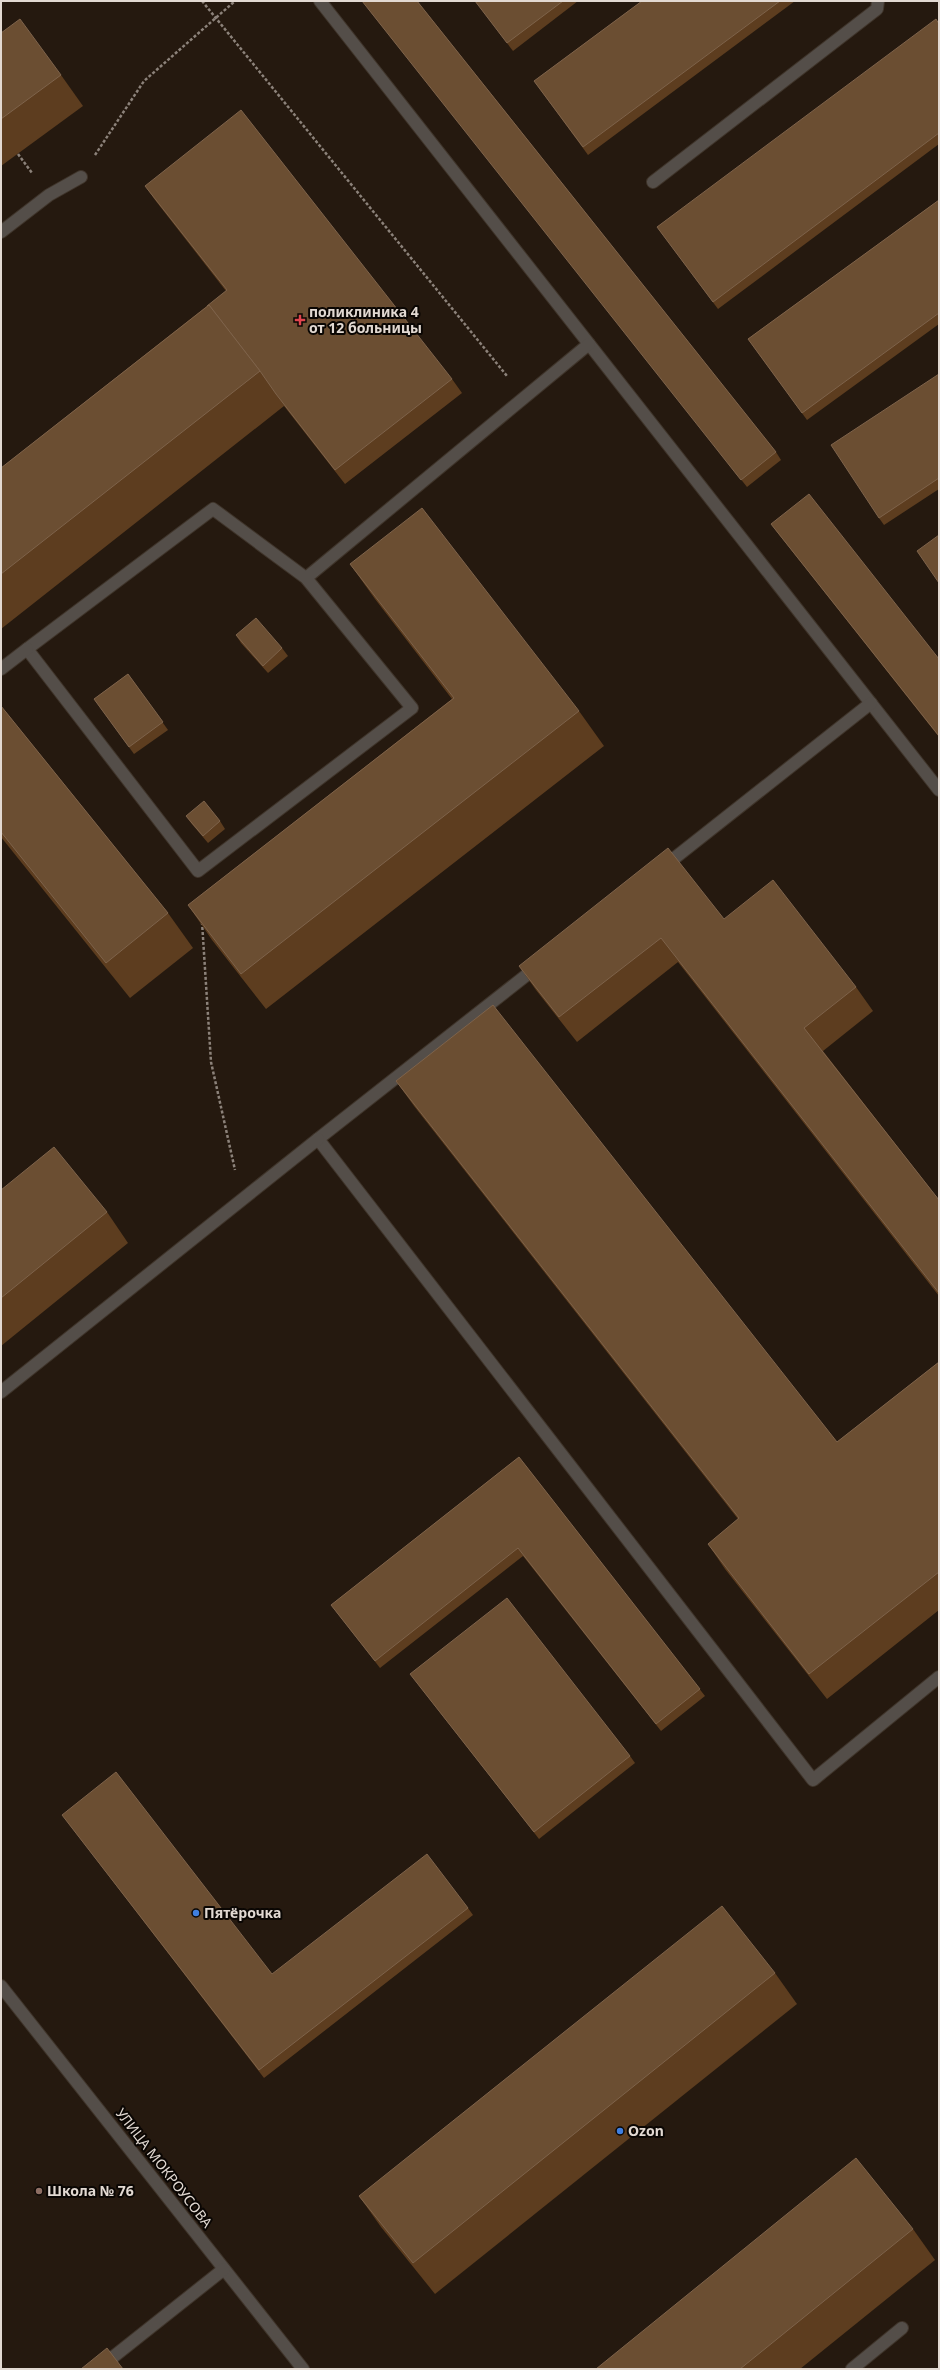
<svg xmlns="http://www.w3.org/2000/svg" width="940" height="2370" font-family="'Noto Sans',sans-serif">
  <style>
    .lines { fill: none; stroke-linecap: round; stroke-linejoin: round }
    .minor-casing { stroke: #3f342a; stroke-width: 14 }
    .path { stroke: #8c827a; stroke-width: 2.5; stroke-dasharray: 3 2; stroke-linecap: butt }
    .minor { stroke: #544e49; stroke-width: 12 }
    .wall { fill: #5d3d1f }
    .building { fill: #6b4e32; stroke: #7e634b }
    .health-dot { fill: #e0444e; stroke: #0a0603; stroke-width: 1.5 }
    .shop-dot { fill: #3f7fe0; stroke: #0a0603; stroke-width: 1.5 }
    .education-dot { fill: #8d6e63; stroke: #0a0603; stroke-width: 1.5 }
    .labels { text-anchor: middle; stroke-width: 4; stroke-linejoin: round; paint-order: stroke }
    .poi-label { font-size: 14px; font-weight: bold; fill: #e2d9d2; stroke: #0a0603; text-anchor: start }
    .street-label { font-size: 14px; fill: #e2d9d2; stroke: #0a0603 }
  </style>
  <rect width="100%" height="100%" fill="#25190f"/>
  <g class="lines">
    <defs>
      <g id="minor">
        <path d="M 320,1 L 939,790"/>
        <path d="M 653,182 L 877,9 L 878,1"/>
        <path d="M 1,232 L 49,195 L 81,177"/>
        <path d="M 306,578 L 213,509 L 27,649 L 198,871 L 412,708 L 306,578 L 589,344"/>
        <path d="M 1,669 L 27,649"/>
        <path d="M 662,868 L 871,703"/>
        <path d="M 538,966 L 318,1139 L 813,1780 L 939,1677"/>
        <path d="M 1,1392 L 318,1139"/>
        <path d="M 1,1986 L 303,2369"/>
        <path d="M 98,2369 L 224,2269"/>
        <path d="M 852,2369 L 902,2328"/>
      </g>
    </defs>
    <use href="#minor" class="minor-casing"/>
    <g class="path">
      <path d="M 202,1 L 507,376"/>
      <path d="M 18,154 L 32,173"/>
      <path d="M 95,155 L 144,81 L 235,1"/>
      <path d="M 202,922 L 211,1062 L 235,1170"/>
    </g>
    <use href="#minor" class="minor"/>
  </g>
  <g class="wall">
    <path d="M 362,1 L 417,1 L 776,452 L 781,460 L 747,487 Z"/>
    <path d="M 475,1 L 578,1 L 513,51 Z"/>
    <path d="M 642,1 L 795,1 L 588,155 L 534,81 Z"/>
    <path d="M 939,24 L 939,144 L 718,309 L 657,227 Z"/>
    <path d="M 1,33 L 61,75 L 83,106 L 1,166 Z"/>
    <path d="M 145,186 L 452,379 L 462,393 L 345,484 L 284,406 L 1,629 L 1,468 L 207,306 L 226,291 L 155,200 Z"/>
    <path d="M 939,200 L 939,324 L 807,420 L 748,339 Z"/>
    <path d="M 939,374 L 939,489 L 884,525 L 879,518 Z"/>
    <path d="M 771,524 L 939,659 L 939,737 L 777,532 Z"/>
    <path d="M 350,564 L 579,711 L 604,746 L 266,1009 L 212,940 L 188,905 L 452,699 L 375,599 Z"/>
    <path d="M 236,635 L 282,648 L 288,656 L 268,673 L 241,643 Z"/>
    <path d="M 128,674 L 168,730 L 134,754 L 94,699 Z"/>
    <path d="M 1,706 L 168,913 L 193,948 L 130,998 L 1,837 Z"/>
    <path d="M 186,816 L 220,821 L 225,829 L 208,843 L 191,823 Z"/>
    <path d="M 724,919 L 856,987 L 873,1011 L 823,1051 L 939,1200 L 939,1296 L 678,962 L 577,1042 L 536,990 L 519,966 Z"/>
    <path d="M 396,1081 L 837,1442 L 939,1362 L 939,1610 L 827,1699 L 725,1569 L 708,1544 L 738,1519 L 414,1106 Z"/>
    <path d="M 1,1190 L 107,1212 L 128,1243 L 1,1346 Z"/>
    <path d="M 519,1457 L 705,1696 L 661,1731 L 523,1556 L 380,1668 L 331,1605 Z"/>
    <path d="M 410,1674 L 630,1756 L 635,1763 L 539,1839 Z"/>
    <path d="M 62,1815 L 272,1974 L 468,1908 L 473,1915 L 264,2078 Z"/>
    <path d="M 775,1973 L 797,2004 L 435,2294 L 381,2227 L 359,2196 Z"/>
    <path d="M 913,2229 L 935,2260 L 800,2369 L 596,2369 Z"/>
  </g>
  <g class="building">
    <path d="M 362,1 L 417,1 L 776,452 L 741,480 Z"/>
    <path d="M 475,1 L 563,1 L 507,43 Z"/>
    <path d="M 642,1 L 780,1 L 583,147 L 534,81 Z"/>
    <path d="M 20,19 L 61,75 L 1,119 L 1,33 Z"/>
    <path d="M 936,19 L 939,24 L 939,133 L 713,302 L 657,227 Z"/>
    <path d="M 241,110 L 452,379 L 335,470 L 276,394 L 260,371 L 209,305 L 207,306 L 227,290 L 145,186 Z"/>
    <path d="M 939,200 L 939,313 L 802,413 L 748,339 Z"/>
    <path d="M 209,305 L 260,371 L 1,574 L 1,468 Z"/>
    <path d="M 939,374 L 939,478 L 879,518 L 831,445 Z"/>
    <path d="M 809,494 L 939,659 L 939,736 L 771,524 Z"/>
    <path d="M 422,508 L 579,711 L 241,974 L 188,905 L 454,698 L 350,564 Z"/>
    <path d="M 939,535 L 939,583 L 917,551 Z"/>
    <path d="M 256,618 L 282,648 L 263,666 L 236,635 Z"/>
    <path d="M 128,674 L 163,722 L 129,747 L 94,699 Z"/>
    <path d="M 1,706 L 168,913 L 106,963 L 1,832 Z"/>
    <path d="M 204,801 L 220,821 L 203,836 L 186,816 Z"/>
    <path d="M 668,848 L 724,919 L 773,880 L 856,987 L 804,1028 L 939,1200 L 939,1293 L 661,938 L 559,1017 L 519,966 Z"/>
    <path d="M 493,1005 L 837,1442 L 939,1362 L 939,1572 L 809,1674 L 708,1544 L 739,1518 L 396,1081 Z"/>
    <path d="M 54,1147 L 107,1212 L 1,1298 L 1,1190 Z"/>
    <path d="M 519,1457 L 700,1689 L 656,1724 L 518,1548 L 375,1661 L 331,1605 Z"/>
    <path d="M 507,1598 L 630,1756 L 534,1832 L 410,1674 Z"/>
    <path d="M 116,1772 L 272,1974 L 427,1854 L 468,1908 L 259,2070 L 62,1815 Z"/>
    <path d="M 722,1906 L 775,1973 L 413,2263 L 359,2196 Z"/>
    <path d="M 856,2158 L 913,2229 L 740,2369 L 596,2369 Z"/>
    <path d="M 107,2348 L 123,2369 L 81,2369 Z"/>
  </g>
  <path class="health-dot" d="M298 314h4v4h4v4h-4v4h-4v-4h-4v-4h4z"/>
  <g class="shop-dot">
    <circle cx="196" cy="1913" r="4"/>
    <circle cx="620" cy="2131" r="4"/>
  </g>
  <circle class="education-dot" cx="39" cy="2191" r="4"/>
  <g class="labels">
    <g class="poi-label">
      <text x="309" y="317">поликлиника 4<tspan x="309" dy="16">от 12 больницы</tspan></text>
      <text x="204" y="1918">Пятёрочка</text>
      <text x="628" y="2136">Ozon</text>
      <text x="47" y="2196">Школа № 76</text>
    </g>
    <g class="street-label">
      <text transform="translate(164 2168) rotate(52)" y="5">УЛИЦА МОКРОУСОВА</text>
    </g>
  </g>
  <rect width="940" height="2370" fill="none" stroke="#e2d9d2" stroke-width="4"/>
</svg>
